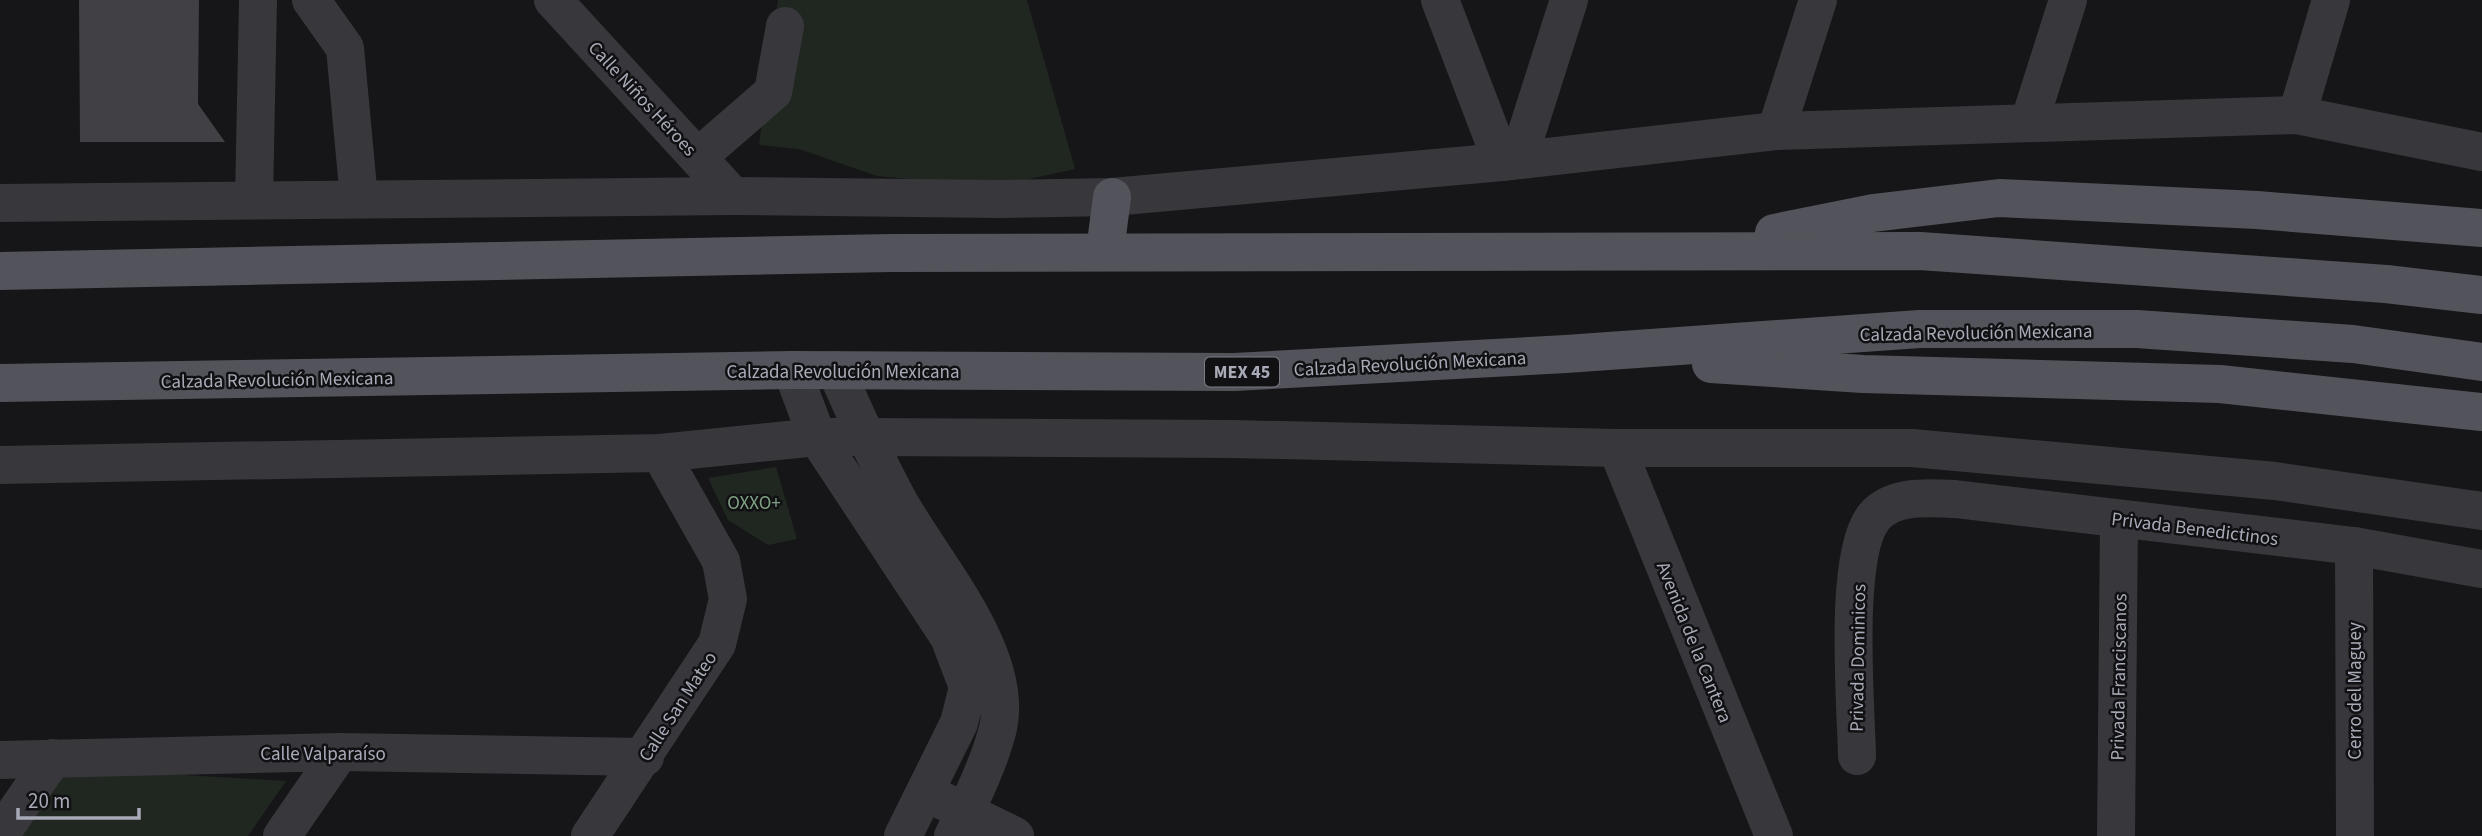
<svg xmlns="http://www.w3.org/2000/svg" width="2482" height="836" font-family="'Source Sans 3',sans-serif">
  <style>
    .green { fill: #202721 }
    .building { fill: #404045 }
    .lines { fill: none; stroke-linecap: round; stroke-linejoin: round }
    .minor { stroke: #37373c; stroke-width: 38 }
    .major { stroke: #53545b; stroke-width: 38 }
    .labels { text-anchor: middle; stroke-width: 5; stroke-linejoin: round; paint-order: stroke }
    .shield { fill: #111113; stroke: #7b7d86; stroke-width: 2 }
    .shield-label { font-size: 18px; font-weight: bold; fill: #a8abb7 }
    .street-label { font-size: 19px; fill: #a8abb7; stroke: #111113 }
    .park-label { font-size: 19px; fill: #80a285; stroke: #111113 }
  </style>
  <rect width="100%" height="100%" fill="#161618"/>
  <g class="green">
    <path d="M 778,0 L 1027,0 L 1075,169 L 1011,183 L 954,183 L 877,176 L 799,149 L 759,145 Z"/>
    <path d="M 776,467 L 797,539 L 768,545 L 728,520 L 708,478 Z"/>
    <path d="M 66,768 L 286,781 L 248,836 L 20,836 Z"/>
  </g>
  <path class="building" d="M 79,0 L 199,0 L 198,104 L 225,142 L 80,142 Z"/>
  <g class="lines">
    <g class="minor">
      <path d="M 311,0 L 345,48 L 359,199"/>
      <path d="M 553,0 L 733,196"/>
      <path d="M 1440,0 L 1502,162"/>
      <path d="M 2297,115 L 2331,0"/>
      <path d="M 2029,123 L 2068,0"/>
      <path d="M 1776,131 L 1818,0"/>
      <path d="M 698,157 L 773,92 L 785,26"/>
      <path d="M 1518,160 L 1569,0"/>
      <path d="M 254,200 L 258,0"/>
      <path d="M 0,203 L 733,196 L 999,199 L 1112,197 L 1502,162 L 1776,131 L 2297,115 L 2482,152"/>
      <path d="M 792,370 L 817,437 L 949,637 L 968,687 L 959,723 L 903,836"/>
      <path d="M 836,370 C 855,414 875,457 898,500 C 932,562 1015,654 998,728 C 990,762 969,805 953,836"/>
      <path d="M 1617,448 L 1774,836"/>
      <path d="M 0,465 L 660,453 L 817,437 L 865,437 L 1233,439 L 1617,448 L 1912,448 L 2275,481 L 2482,511"/>
      <path d="M 2354,546 L 2355,836"/>
      <path d="M 1857,756 C 1856,705 1843,555 1874,517 C 1893,494 1930,498 1955,499 L 2354,546 L 2482,569"/>
      <path d="M 0,760 L 340,752 L 645,757"/>
      <path d="M 941,800 L 1015,836"/>
      <path d="M 0,835 L 53,758"/>
      <path d="M 282,836 L 340,752"/>
      <path d="M 590,836 L 717,644 L 728,599 L 721,561 L 660,453"/>
      <path d="M 2116,836 L 2119,519"/>
    </g>
    <g class="major">
      <path d="M 1774,233 L 1873,213 L 1999,198 L 2257,210 L 2482,228"/>
      <path d="M 1105,251 L 1112,197"/>
      <path d="M 0,271 L 891,253 L 1920,251 L 2386,284 L 2482,295"/>
      <path d="M 1711,364 L 1863,374 L 2220,384 L 2482,412"/>
      <path d="M 0,383 L 792,370 L 1234,372 L 1566,354 L 1920,329 L 2137,329 L 2353,344 L 2482,362"/>
    </g>
  </g>
  <g class="labels">
    <rect class="shield" x="1205" y="357.5" width="74" height="29" rx="5"/>
    <g class="shield-label">
      <text x="1242" y="378">MEX 45</text>
    </g>
    <g class="street-label">
      <text transform="translate(643 98) rotate(47)" y="7">Calle Niños Héroes</text>
      <text transform="translate(1976 332) rotate(-1)" y="7">Calzada Revolución Mexicana</text>
      <text transform="translate(1410 363) rotate(-3)" y="7">Calzada Revolución Mexicana</text>
      <text x="843" y="378">Calzada Revolución Mexicana</text>
      <text transform="translate(277 379) rotate(-1)" y="7">Calzada Revolución Mexicana</text>
      <text transform="translate(2195 528) rotate(7)" y="7">Privada Benedictinos</text>
      <text transform="translate(1695 642) rotate(68)" y="7">Avenida de la Cantera</text>
      <text transform="translate(1857 658) rotate(-89)" y="7">Privada Dominicos</text>
      <text transform="translate(2118 677) rotate(-89)" y="7">Privada Franciscanos</text>
      <text transform="translate(2354 691) rotate(-90)" y="7">Cerro del Maguey</text>
      <text transform="translate(677 706) rotate(-57)" y="7">Calle San Mateo</text>
      <text x="323" y="760">Calle Valparaíso</text>
    </g>
    <g class="park-label">
      <text x="754" y="509">OXXO+</text>
    </g>
  </g>
  <path d="M18 808v10h121v-10" fill="none" stroke="#a8abb7" stroke-width="3.5"/>
  <text x="28" y="808" font-size="21" fill="#a8abb7" stroke="#111113" stroke-width="5" paint-order="stroke">20 m</text>
</svg>
